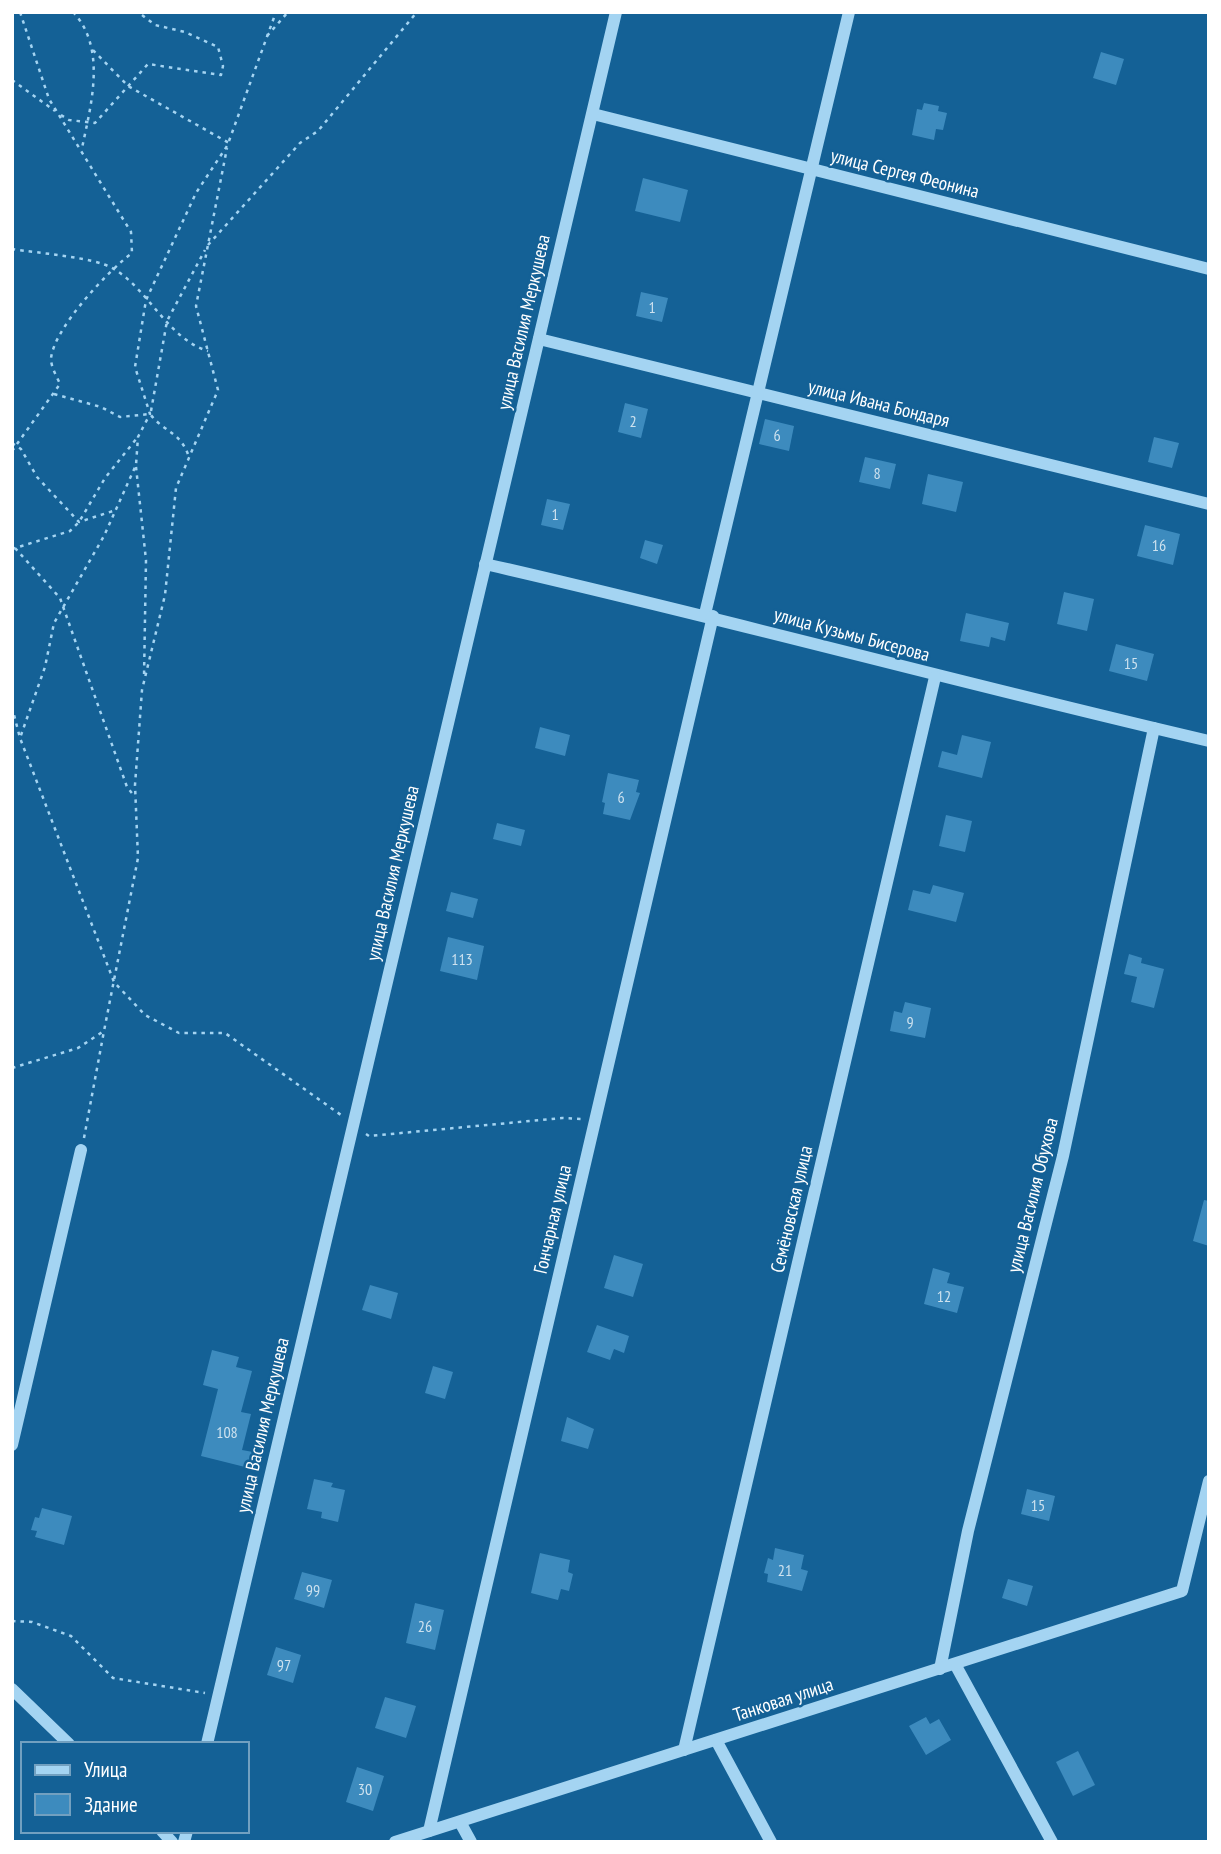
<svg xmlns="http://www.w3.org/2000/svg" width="1221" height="1854" font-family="'PT Sans Narrow',sans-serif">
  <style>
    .building { fill: #3d8bbe }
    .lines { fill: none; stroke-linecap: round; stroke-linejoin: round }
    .path { stroke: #a4d4f2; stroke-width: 2.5; stroke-dasharray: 3.5 5; stroke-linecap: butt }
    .minor { stroke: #a4d4f2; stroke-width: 12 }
    .labels { text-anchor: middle; stroke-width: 5; stroke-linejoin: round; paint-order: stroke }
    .number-label { font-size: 16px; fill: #cee2ef }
    .street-label { font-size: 19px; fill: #fff; stroke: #146196 }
  </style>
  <rect width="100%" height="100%" fill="#146196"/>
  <g class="building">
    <path d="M 1101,52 L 1124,59 L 1116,85 L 1093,78 Z"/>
    <path d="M 924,103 L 939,106 L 938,111 L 947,113 L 943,130 L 936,129 L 934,140 L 912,135 L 917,109 L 922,110 Z"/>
    <path d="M 643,178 L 688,190 L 680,222 L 635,211 Z"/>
    <path d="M 641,292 L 668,298 L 662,322 L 636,316 Z"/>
    <path d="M 625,403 L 648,409 L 641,438 L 618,432 Z"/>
    <path d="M 765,419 L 794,426 L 789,451 L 759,444 Z"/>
    <path d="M 1154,437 L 1179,443 L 1172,468 L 1148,462 Z"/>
    <path d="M 865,457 L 896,464 L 890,489 L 859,482 Z"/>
    <path d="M 928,474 L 963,482 L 956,512 L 922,504 Z"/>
    <path d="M 547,499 L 570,504 L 563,530 L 541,525 Z"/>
    <path d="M 1145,525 L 1180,534 L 1173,565 L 1137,556 Z"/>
    <path d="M 645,540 L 663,545 L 657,564 L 640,558 Z"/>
    <path d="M 1064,592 L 1094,599 L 1087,631 L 1057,624 Z"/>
    <path d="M 966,613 L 1009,623 L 1005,641 L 991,637 L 989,647 L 960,641 Z"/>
    <path d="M 1116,644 L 1154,654 L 1147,681 L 1109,671 Z"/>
    <path d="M 540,727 L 570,735 L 565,756 L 535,748 Z"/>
    <path d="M 962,735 L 991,742 L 982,778 L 938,767 L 942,751 L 957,755 Z"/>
    <path d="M 608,773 L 639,780 L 636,792 L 640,793 L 630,820 L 603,814 L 605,803 L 602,802 Z"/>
    <path d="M 946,815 L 972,821 L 965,852 L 939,846 Z"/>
    <path d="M 497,823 L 525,830 L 521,846 L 493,839 Z"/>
    <path d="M 933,885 L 964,893 L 956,922 L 908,910 L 913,890 L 930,894 Z"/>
    <path d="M 451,892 L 478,899 L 473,918 L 446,911 Z"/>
    <path d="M 448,937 L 484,946 L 477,980 L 440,971 Z"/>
    <path d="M 1129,954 L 1142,958 L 1141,963 L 1164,969 L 1154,1008 L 1131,1002 L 1137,977 L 1124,974 Z"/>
    <path d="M 905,1002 L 931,1008 L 925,1038 L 890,1031 L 894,1011 L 902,1013 Z"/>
    <path d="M 1204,1200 L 1209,1201 L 1209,1246 L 1193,1241 Z"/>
    <path d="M 614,1255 L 643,1264 L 633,1297 L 604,1288 Z"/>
    <path d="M 933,1268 L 950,1273 L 947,1283 L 964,1287 L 957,1313 L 924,1304 Z"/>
    <path d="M 370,1285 L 398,1293 L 391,1319 L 362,1310 Z"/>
    <path d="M 597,1325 L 629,1336 L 624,1353 L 614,1349 L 610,1360 L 587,1352 Z"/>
    <path d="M 212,1350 L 239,1357 L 236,1367 L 252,1371 L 241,1412 L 251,1414 L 242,1450 L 253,1452 L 249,1468 L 201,1456 L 218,1389 L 203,1385 Z"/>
    <path d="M 433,1366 L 453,1372 L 445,1399 L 425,1393 Z"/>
    <path d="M 567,1417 L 594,1429 L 588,1449 L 561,1441 Z"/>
    <path d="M 314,1479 L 333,1483 L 331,1487 L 345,1490 L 338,1522 L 321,1518 L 322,1512 L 307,1509 Z"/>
    <path d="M 1027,1489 L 1055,1496 L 1049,1521 L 1021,1514 Z"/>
    <path d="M 42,1508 L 72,1516 L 64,1545 L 35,1537 L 37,1531 L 31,1530 L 35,1517 L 39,1518 Z"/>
    <path d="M 775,1548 L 804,1555 L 801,1569 L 808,1571 L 802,1591 L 767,1582 L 768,1574 L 764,1573 L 768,1558 L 773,1560 Z"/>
    <path d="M 540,1553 L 570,1560 L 568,1572 L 573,1574 L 569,1591 L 561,1589 L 558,1600 L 531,1593 Z"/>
    <path d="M 302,1572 L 332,1580 L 324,1608 L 294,1599 Z"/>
    <path d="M 1008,1579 L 1033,1586 L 1027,1606 L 1002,1598 Z"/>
    <path d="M 415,1603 L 444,1610 L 435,1650 L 406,1643 Z"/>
    <path d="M 276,1647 L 301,1655 L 293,1683 L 267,1675 Z"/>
    <path d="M 385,1697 L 416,1706 L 406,1738 L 375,1728 Z"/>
    <path d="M 926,1717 L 930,1724 L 939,1719 L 951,1740 L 926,1755 L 909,1726 Z"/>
    <path d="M 1078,1751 L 1095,1785 L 1073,1796 L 1056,1762 Z"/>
    <path d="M 357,1767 L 384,1776 L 373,1811 L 346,1802 Z"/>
  </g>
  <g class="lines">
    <g class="path">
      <path d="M 73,12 C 107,48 91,105 82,148"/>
      <path d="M 267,36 L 288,12"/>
      <path d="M 93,50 L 128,86 L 229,143 L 196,193 L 146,300 L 135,367 L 150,414 L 138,437 L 136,465 L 104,536 L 54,623 L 45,667 L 20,738 L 114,982 L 145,1015 L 179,1033 L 225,1033 L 341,1115"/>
      <path d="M 12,80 L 55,111"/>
      <path d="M 61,115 L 69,120 L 95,123 L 148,64 L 221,75 L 223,66 L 218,47 L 185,32 L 155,25 L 138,12"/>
      <path d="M 229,141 L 276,12"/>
      <path d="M 208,245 L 300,143 L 318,131 L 417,12"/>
      <path d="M 12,249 C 36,253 95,257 114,269 C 149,290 168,339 208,351"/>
      <path d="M 54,394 L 101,407 L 120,417 L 150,414 C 166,434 180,431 189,457"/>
      <path d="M 151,411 L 167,321 L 205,250"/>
      <path d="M 12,443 L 21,449 L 37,477 L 79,522 L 116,510"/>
      <path d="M 12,451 L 60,384 C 57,377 51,367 51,359 C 53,329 108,271 132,253 L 131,232 L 49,99 L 20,12"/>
      <path d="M 136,467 L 146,560 L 144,677"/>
      <path d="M 15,548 L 60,598 L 127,787 L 135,797"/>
      <path d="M 12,549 L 70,531 L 79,522 L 105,478 L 137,438"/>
      <path d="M 12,707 L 20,738"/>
      <path d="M 12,1068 L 78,1048 L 104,1031 L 138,858 L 135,785 L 142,690 L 165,595 L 176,488 L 218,390 L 196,306 L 227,148"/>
      <path d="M 366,1134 L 369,1136 L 562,1118 L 581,1119"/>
      <path d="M 84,1138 L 104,1031"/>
      <path d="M 12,1621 L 32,1622 L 71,1636 L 113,1678 L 205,1693"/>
    </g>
    <g class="minor">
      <path d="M 593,114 L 1209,269"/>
      <path d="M 539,339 L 1209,504"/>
      <path d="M 485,564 C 727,619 967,685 1209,741"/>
      <path d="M 705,614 L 849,12"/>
      <path d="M 12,1445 L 81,1150"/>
      <path d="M 955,1664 L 1052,1842"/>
      <path d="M 940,1669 L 968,1531 L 1063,1156 L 1154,728"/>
      <path d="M 12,1689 L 69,1744"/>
      <path d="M 716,1740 L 771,1842"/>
      <path d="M 207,1744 L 616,12"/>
      <path d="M 684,1750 L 935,677"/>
      <path d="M 460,1822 L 471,1842"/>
      <path d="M 162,1831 L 172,1842"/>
      <path d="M 429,1831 L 713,616"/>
      <path d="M 184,1842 L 187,1831"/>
      <path d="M 395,1842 L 1182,1591 L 1209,1481"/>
    </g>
  </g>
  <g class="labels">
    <g class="number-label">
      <text x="652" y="313">1</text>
      <text x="633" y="427">2</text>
      <text x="777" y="441">6</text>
      <text x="877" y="479">8</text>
      <text x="555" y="520">1</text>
      <text x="1159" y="551">16</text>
      <text x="1131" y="669">15</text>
      <text x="621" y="803">6</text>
      <text x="462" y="965">113</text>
      <text x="910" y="1028">9</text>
      <text x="944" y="1302">12</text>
      <text x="227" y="1438">108</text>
      <text x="1038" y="1511">15</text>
      <text x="785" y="1576">21</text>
      <text x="313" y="1596">99</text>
      <text x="425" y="1632">26</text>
      <text x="284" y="1671">97</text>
      <text x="365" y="1795">30</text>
    </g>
    <g class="street-label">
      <text transform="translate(905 173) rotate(14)" y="7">улица Сергея Феонина</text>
      <text transform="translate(523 322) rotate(-77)" y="7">улица Василия Меркушева</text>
      <text transform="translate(879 403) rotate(14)" y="7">улица Ивана Бондаря</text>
      <text transform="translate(852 634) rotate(15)" y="7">улица Кузьмы Бисерова</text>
      <text transform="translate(392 873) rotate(-77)" y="7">улица Василия Меркушева</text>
      <text transform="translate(1032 1195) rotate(-76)" y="7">улица Василия Обухова</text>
      <text transform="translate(791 1209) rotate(-77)" y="7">Семёновская улица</text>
      <text transform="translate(552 1219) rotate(-77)" y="7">Гончарная улица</text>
      <text transform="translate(262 1425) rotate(-77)" y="7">улица Василия Меркушева</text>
      <text transform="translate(783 1699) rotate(-18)" y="7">Танковая улица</text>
    </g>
  </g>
  <rect width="1221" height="1854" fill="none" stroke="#ffffff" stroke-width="28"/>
  <rect x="21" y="1742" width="228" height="91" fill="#146196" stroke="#72a0c0" stroke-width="2"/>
  <rect x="35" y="1765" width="35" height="10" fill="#a4d4f2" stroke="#72a0c0" stroke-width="2"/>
  <text x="84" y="1777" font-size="21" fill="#ffffff">Улица</text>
  <rect x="35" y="1794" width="35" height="21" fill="#3d8bbe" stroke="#72a0c0" stroke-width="2"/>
  <text x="84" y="1812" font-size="21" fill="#ffffff">Здание</text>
</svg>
